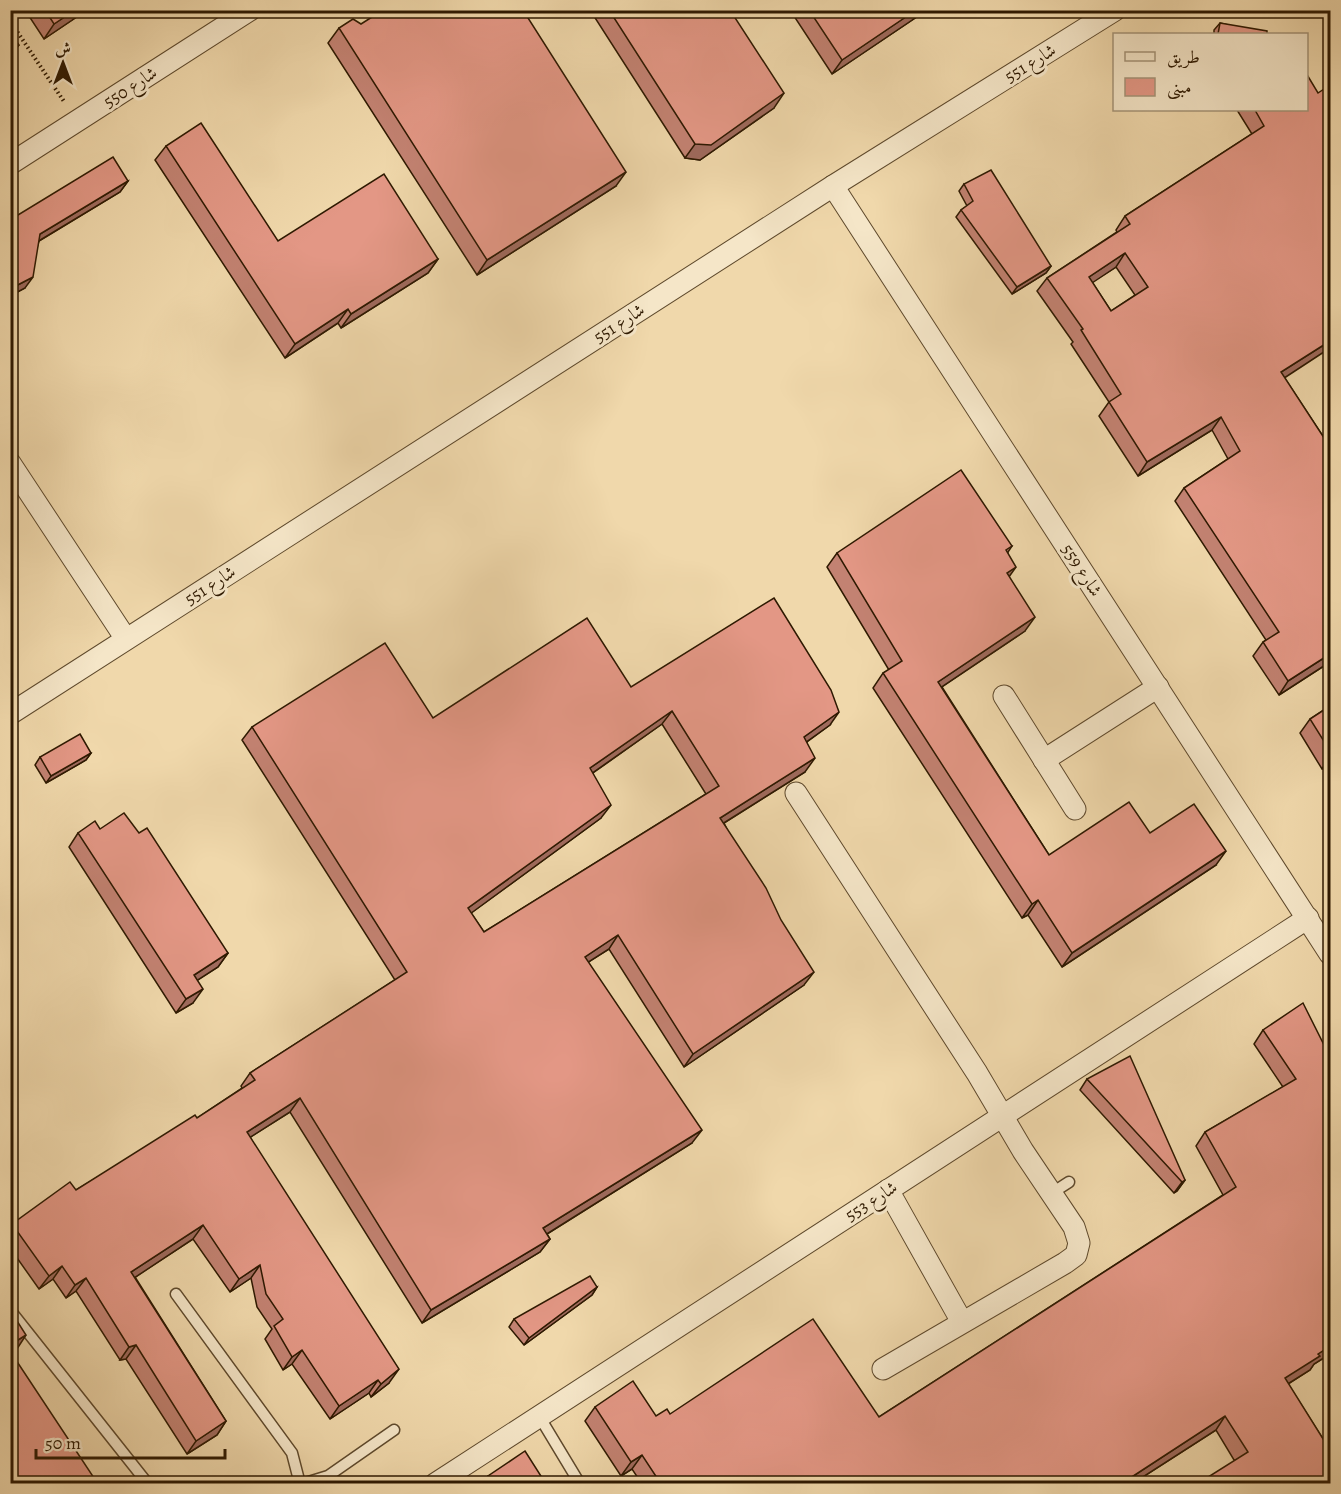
<svg xmlns="http://www.w3.org/2000/svg" width="1341" height="1494" font-family="Alegreya,Amiri,serif">
  <style>
    .lines { fill: none; stroke-linecap: round; stroke-linejoin: round }
    .service-casing { stroke: #5e492c; stroke-width: 13 }
    .minor-casing { stroke: #5e492c; stroke-width: 23 }
    .path { stroke: #2e1901; stroke-width: 4; stroke-dasharray: 1.5 3; stroke-linecap: butt }
    .service { stroke: #f5e6c8; stroke-width: 10 }
    .minor { stroke: #f5e6c8; stroke-width: 21 }
    .wall { fill: #c38272; stroke: #2e1901; stroke-width: 1.5; fill-rule: evenodd }
    .shaded-wall { fill: #9f6a5d; stroke: #2e1901; stroke-width: 1.5 }
    .building { fill: #e39785; stroke: #2e1901; stroke-width: 1.5; fill-rule: evenodd }
    .labels { text-anchor: middle; stroke-width: 6; stroke-linejoin: round; paint-order: stroke }
    .street-label { font-size: 18px; fill: #2e1901; stroke: #f5e6c8 }
  </style>
  <rect width="100%" height="100%" fill="#f0d8ab"/>
  <filter id="stains"><feTurbulence type="fractalNoise" baseFrequency=".00333" numOctaves="4"/><feColorMatrix values="0 0 0 0 .2 0 0 0 0 .09 0 0 0 0 .02 0 0 0 .5 -.17"/></filter>
  <radialGradient id="worn" r=".72"><stop offset=".6" stop-color="#630" stop-opacity="0"/><stop offset="1" stop-color="#630" stop-opacity=".3"/></radialGradient>
  <g class="lines">
    <defs>
      <g id="service">
        <path d="M 1052,1193 L 1069,1182"/>
        <path d="M 176,1294 L 292,1453 L 300,1484"/>
        <path d="M 10,1310 L 148,1484"/>
        <path d="M 539,1416 L 580,1484"/>
        <path d="M 302,1484 L 328,1476 L 394,1430"/>
      </g>
      <g id="minor">
        <path d="M 10,164 L 250,10"/>
        <path d="M 833,186 L 1330,954"/>
        <path d="M 10,463 L 126,639"/>
        <path d="M 1004,696 L 1075,809"/>
        <path d="M 10,714 L 833,186 L 1115,10"/>
        <path d="M 1044,760 L 1158,687"/>
        <path d="M 796,793 L 977,1073 L 1023,1151 L 1074,1227 L 1079,1243 L 1076,1255 L 1065,1263 L 883,1369"/>
        <path d="M 888,1190 L 962,1322"/>
        <path d="M 435,1484 L 1308,918"/>
      </g>
    </defs>
    <use href="#service" class="service-casing"/>
    <use href="#minor" class="minor-casing"/>
    <path class="path" d="M 10,21 L 65,103"/>
    <use href="#service" class="service"/>
    <use href="#minor" class="minor"/>
  </g>
  <g class="wall">
    <path d="M 25,10 L 87,10 L 44,39 Z"/>
    <path d="M 590,10 L 730,10 L 774,108 L 700,160 L 685,158 Z"/>
    <path d="M 790,10 L 927,10 L 832,74 Z"/>
    <path d="M 1220,23 L 1267,34 L 1214,34 L 1214,30 Z"/>
    <path d="M 339,28 L 616,186 L 477,275 L 328,43 Z"/>
    <path d="M 1237,110 L 1306,110 L 1284,377 L 1330,447 L 1330,662 L 1279,695 L 1253,656 L 1263,642 L 1266,640 L 1175,501 L 1184,488 L 1228,459 L 1212,430 L 1138,476 L 1099,416 L 1109,402 L 1071,344 L 1073,342 L 1037,291 L 1047,278 L 1117,232 L 1116,230 L 1125,216 L 1252,134 ZM 1116,267 L 1135,295 L 1111,311 L 1092,282 Z"/>
    <path d="M 166,146 L 278,241 L 438,259 L 428,273 L 341,328 L 338,323 L 285,358 L 155,160 Z"/>
    <path d="M 128,181 L 120,192 L 39,241 L 25,288 L 10,296 L 10,222 L 13,218 Z"/>
    <path d="M 964,184 L 1051,266 L 1046,273 L 1012,294 L 956,217 L 961,210 L 967,206 L 959,191 Z"/>
    <path d="M 1012,546 L 1008,552 L 1009,577 L 1025,631 L 942,687 L 1049,855 L 1150,833 L 1216,865 L 1062,967 L 1028,915 L 1022,918 L 873,688 L 883,673 L 889,670 L 827,567 L 837,553 Z"/>
    <path d="M 631,687 L 830,725 L 807,742 L 805,772 L 724,823 L 804,985 L 684,1067 L 609,949 L 588,962 L 692,1143 L 547,1234 L 550,1239 L 540,1252 L 422,1323 L 290,1112 L 250,1137 L 389,1383 L 371,1397 L 369,1393 L 330,1419 L 292,1364 L 283,1370 L 265,1339 L 272,1329 L 257,1307 L 251,1278 L 230,1292 L 193,1239 L 135,1277 L 226,1421 L 217,1435 L 187,1454 L 126,1359 L 120,1360 L 76,1291 L 66,1298 L 53,1279 L 39,1289 L 10,1248 L 10,1226 L 12,1224 L 76,1190 L 197,1118 L 242,1088 L 241,1086 L 250,1073 L 395,980 L 242,740 L 252,727 L 433,718 ZM 662,724 L 706,794 L 484,932 L 471,913 L 601,818 L 593,773 Z"/>
    <path d="M 1330,706 L 1330,764 L 1322,769 L 1300,733 L 1310,719 Z"/>
    <path d="M 91,753 L 86,760 L 46,783 L 35,765 L 40,757 Z"/>
    <path d="M 100,829 L 228,953 L 218,967 L 197,980 L 193,1003 L 176,1013 L 69,847 L 78,833 Z"/>
    <path d="M 1263,1030 L 1330,1057 L 1330,1354 L 1314,1364 L 1310,1370 L 1288,1384 L 1330,1450 L 1234,1460 L 1216,1430 L 1132,1484 L 642,1484 L 632,1469 L 621,1476 L 585,1421 L 595,1407 L 656,1416 L 670,1414 L 879,1417 L 1223,1195 L 1196,1146 L 1205,1132 L 1283,1087 L 1254,1044 Z"/>
    <path d="M 1087,1079 L 1185,1180 L 1177,1191 L 1174,1193 L 1080,1090 Z"/>
    <path d="M 597,1287 L 592,1295 L 524,1345 L 509,1327 L 514,1319 Z"/>
    <path d="M 488,1476 L 546,1484 L 482,1484 Z"/>
  </g>
  <g class="shaded-wall">
    <path d="M 75,10 L 87,10 L 44,39 L 54,24 Z"/>
    <path d="M 916,10 L 927,10 L 832,74 L 842,60 Z"/>
    <path d="M 19,45 L 10,57 L 10,50 Z"/>
    <path d="M 784,93 L 774,108 L 700,160 L 685,158 L 695,144 Z"/>
    <path d="M 626,172 L 616,186 L 477,275 L 487,260 Z"/>
    <path d="M 128,181 L 120,192 L 32,245 L 40,234 Z"/>
    <path d="M 1125,253 L 1116,267 L 1080,291 L 1089,277 Z"/>
    <path d="M 438,259 L 428,273 L 341,328 L 351,314 Z"/>
    <path d="M 1051,266 L 1046,273 L 1012,294 L 1017,287 Z"/>
    <path d="M 33,277 L 25,288 L 10,296 L 10,289 Z"/>
    <path d="M 348,309 L 338,323 L 285,358 L 295,344 Z"/>
    <path d="M 1330,341 L 1330,348 L 1272,386 L 1281,372 Z"/>
    <path d="M 1221,417 L 1212,430 L 1138,476 L 1147,462 Z"/>
    <path d="M 1016,567 L 1006,581 L 1007,573 Z"/>
    <path d="M 1035,617 L 1025,631 L 928,696 L 938,682 Z"/>
    <path d="M 1330,654 L 1330,662 L 1279,695 L 1288,681 Z"/>
    <path d="M 672,711 L 662,724 L 581,781 L 590,768 Z"/>
    <path d="M 839,712 L 830,725 L 795,750 L 804,737 Z"/>
    <path d="M 91,753 L 86,760 L 46,783 L 51,776 Z"/>
    <path d="M 1330,757 L 1330,764 L 1322,769 Z"/>
    <path d="M 815,758 L 805,772 L 711,831 L 720,818 Z"/>
    <path d="M 611,805 L 601,818 L 459,922 L 468,908 Z"/>
    <path d="M 1226,851 L 1216,865 L 1062,967 L 1072,953 Z"/>
    <path d="M 1038,900 L 1028,915 L 1022,918 L 1032,904 Z"/>
    <path d="M 618,935 L 609,949 L 576,970 L 585,957 Z"/>
    <path d="M 228,953 L 218,967 L 184,989 L 194,975 Z"/>
    <path d="M 814,972 L 804,985 L 684,1067 L 693,1054 Z"/>
    <path d="M 203,989 L 193,1003 L 176,1013 L 186,999 Z"/>
    <path d="M 300,1098 L 290,1112 L 238,1145 L 247,1132 Z"/>
    <path d="M 702,1130 L 692,1143 L 534,1242 L 543,1228 Z"/>
    <path d="M 1185,1180 L 1177,1191 L 1174,1193 L 1182,1182 Z"/>
    <path d="M 203,1225 L 193,1239 L 122,1286 L 131,1272 Z"/>
    <path d="M 550,1239 L 540,1252 L 422,1323 L 431,1310 Z"/>
    <path d="M 260,1265 L 251,1278 L 230,1292 L 239,1279 Z"/>
    <path d="M 62,1266 L 53,1279 L 39,1289 L 49,1276 Z"/>
    <path d="M 86,1278 L 76,1291 L 66,1298 L 75,1285 Z"/>
    <path d="M 597,1287 L 592,1295 L 524,1345 L 529,1338 Z"/>
    <path d="M 26,1335 L 17,1349 L 10,1353 L 10,1345 Z"/>
    <path d="M 136,1345 L 126,1359 L 120,1360 L 129,1347 Z"/>
    <path d="M 1330,1346 L 1330,1354 L 1314,1364 L 1310,1370 L 1275,1392 L 1285,1378 L 1318,1354 Z"/>
    <path d="M 302,1350 L 292,1364 L 283,1370 L 292,1357 Z"/>
    <path d="M 399,1369 L 389,1383 L 371,1397 L 381,1384 Z"/>
    <path d="M 378,1380 L 369,1393 L 330,1419 L 339,1406 Z"/>
    <path d="M 1225,1416 L 1216,1430 L 1132,1484 L 1121,1484 Z"/>
    <path d="M 226,1421 L 217,1435 L 187,1454 L 196,1441 Z"/>
    <path d="M 642,1455 L 632,1469 L 621,1476 L 631,1462 Z"/>
  </g>
  <g class="building">
    <path d="M 45,10 L 75,10 L 54,24 Z"/>
    <path d="M 383,10 L 523,10 L 626,172 L 487,260 L 339,28 L 353,19 L 361,24 Z"/>
    <path d="M 609,10 L 730,10 L 784,93 L 711,145 L 695,144 Z"/>
    <path d="M 809,10 L 916,10 L 842,60 Z"/>
    <path d="M 1220,23 L 1267,31 L 1267,34 L 1218,34 Z"/>
    <path d="M 10,32 L 19,45 L 10,50 Z"/>
    <path d="M 1306,73 L 1318,93 L 1327,87 L 1330,93 L 1330,341 L 1281,372 L 1330,447 L 1330,654 L 1288,681 L 1263,642 L 1279,632 L 1184,488 L 1240,451 L 1221,417 L 1147,462 L 1109,402 L 1121,394 L 1081,330 L 1083,329 L 1047,278 L 1130,224 L 1125,216 L 1264,126 L 1255,110 L 1306,110 ZM 1125,253 L 1148,287 L 1111,311 L 1089,277 Z"/>
    <path d="M 201,123 L 278,241 L 384,174 L 438,259 L 351,314 L 348,309 L 295,344 L 166,146 Z"/>
    <path d="M 113,157 L 128,181 L 40,234 L 33,277 L 10,289 L 10,246 L 13,218 Z"/>
    <path d="M 991,170 L 1051,266 L 1017,287 L 961,210 L 973,201 L 964,184 Z"/>
    <path d="M 961,470 L 1012,546 L 1006,550 L 1016,567 L 1007,573 L 1035,617 L 938,682 L 1049,855 L 1129,802 L 1150,833 L 1194,804 L 1226,851 L 1072,953 L 1038,900 L 1032,904 L 883,673 L 902,661 L 837,553 Z"/>
    <path d="M 774,598 L 831,690 L 839,712 L 804,737 L 815,758 L 720,818 L 766,888 L 781,920 L 814,972 L 693,1054 L 618,935 L 585,957 L 702,1130 L 543,1228 L 550,1239 L 431,1310 L 300,1098 L 247,1132 L 399,1369 L 381,1384 L 378,1380 L 339,1406 L 302,1350 L 292,1357 L 274,1326 L 283,1319 L 266,1294 L 260,1265 L 239,1279 L 203,1225 L 131,1272 L 226,1421 L 196,1441 L 136,1345 L 129,1347 L 86,1278 L 75,1285 L 62,1266 L 49,1276 L 12,1224 L 70,1182 L 76,1190 L 195,1115 L 197,1118 L 255,1080 L 250,1073 L 407,972 L 252,727 L 385,643 L 433,718 L 587,618 L 631,687 ZM 672,711 L 719,786 L 484,932 L 468,908 L 611,805 L 590,768 Z"/>
    <path d="M 1330,706 L 1330,751 L 1310,719 Z"/>
    <path d="M 80,734 L 91,753 L 51,776 L 40,757 Z"/>
    <path d="M 124,813 L 139,833 L 147,828 L 228,953 L 194,975 L 203,989 L 186,999 L 78,833 L 95,821 L 100,829 Z"/>
    <path d="M 1303,1003 L 1330,1057 L 1330,1346 L 1318,1354 L 1320,1356 L 1285,1378 L 1330,1450 L 1330,1484 L 1197,1484 L 1248,1452 L 1225,1416 L 1121,1484 L 661,1484 L 642,1455 L 631,1462 L 595,1407 L 633,1381 L 656,1416 L 667,1409 L 670,1414 L 813,1319 L 879,1417 L 1236,1187 L 1205,1132 L 1296,1079 L 1263,1030 Z"/>
    <path d="M 1130,1056 L 1185,1180 L 1182,1182 L 1087,1079 Z"/>
    <path d="M 590,1276 L 597,1287 L 529,1338 L 514,1319 Z"/>
    <path d="M 10,1310 L 26,1335 L 10,1345 Z"/>
    <path d="M 10,1351 L 98,1484 L 10,1484 Z"/>
    <path d="M 525,1451 L 546,1484 L 493,1484 L 488,1476 Z"/>
  </g>
  <g class="labels">
    <g class="street-label">
      <text transform="translate(1030 63) rotate(-32)" y="6">شارع 551</text>
      <text transform="translate(130 87) rotate(-33)" y="6">شارع 550</text>
      <text transform="translate(619 323) rotate(-33)" y="6">شارع 551</text>
      <text transform="translate(1082 570) rotate(57)" y="6">شارع 559</text>
      <text transform="translate(210 585) rotate(-33)" y="6">شارع 551</text>
      <text transform="translate(871 1201) rotate(-33)" y="6">شارع 553</text>
    </g>
  </g>
  <rect width="1341" height="1494" fill="none" stroke="#f0d8ab" stroke-width="36"/>
  <rect x="12" y="12" width="1317" height="1470" fill="none" stroke="#2e1901" stroke-width="3"/>
  <rect x="18" y="18" width="1305" height="1458" fill="none" stroke="#2e1901" stroke-width="1.5"/>
  <rect x="1113" y="33" width="195" height="78" fill="#f5e6c8" stroke="#a59478" stroke-width="1.5"/>
  <rect x="1125" y="52" width="30" height="9" fill="#f5e6c8" stroke="#a59478" stroke-width="1.5"/>
  <text x="1167" y="63" font-size="18" fill="#2e1901">طريق</text>
  <rect x="1125" y="78" width="30" height="18" fill="#e39785" stroke="#a59478" stroke-width="1.5"/>
  <text x="1167" y="93" font-size="18" fill="#2e1901">مبنى</text>
  <g transform="translate(63 63)" stroke="#f5e6c8" stroke-width="4.5" paint-order="stroke">
  <path d="M0-4.5L10 22L0 15L-10 22Z" fill="#2e1901"/>
  <text y="-9" font-size="16" font-weight="bold" text-anchor="middle" fill="#2e1901">ش</text>
  </g>
  <path d="M36 1449v9h189v-9" fill="none" stroke="#2e1901" stroke-width="3"/>
  <text x="45" y="1449" font-size="18" fill="#2e1901" stroke="#f5e6c8" stroke-width="4.5" paint-order="stroke">50 m</text>
  <rect width="100%" height="100%" filter="url(#stains)"/>
  <rect width="100%" height="100%" fill="url(#worn)"/>
</svg>
